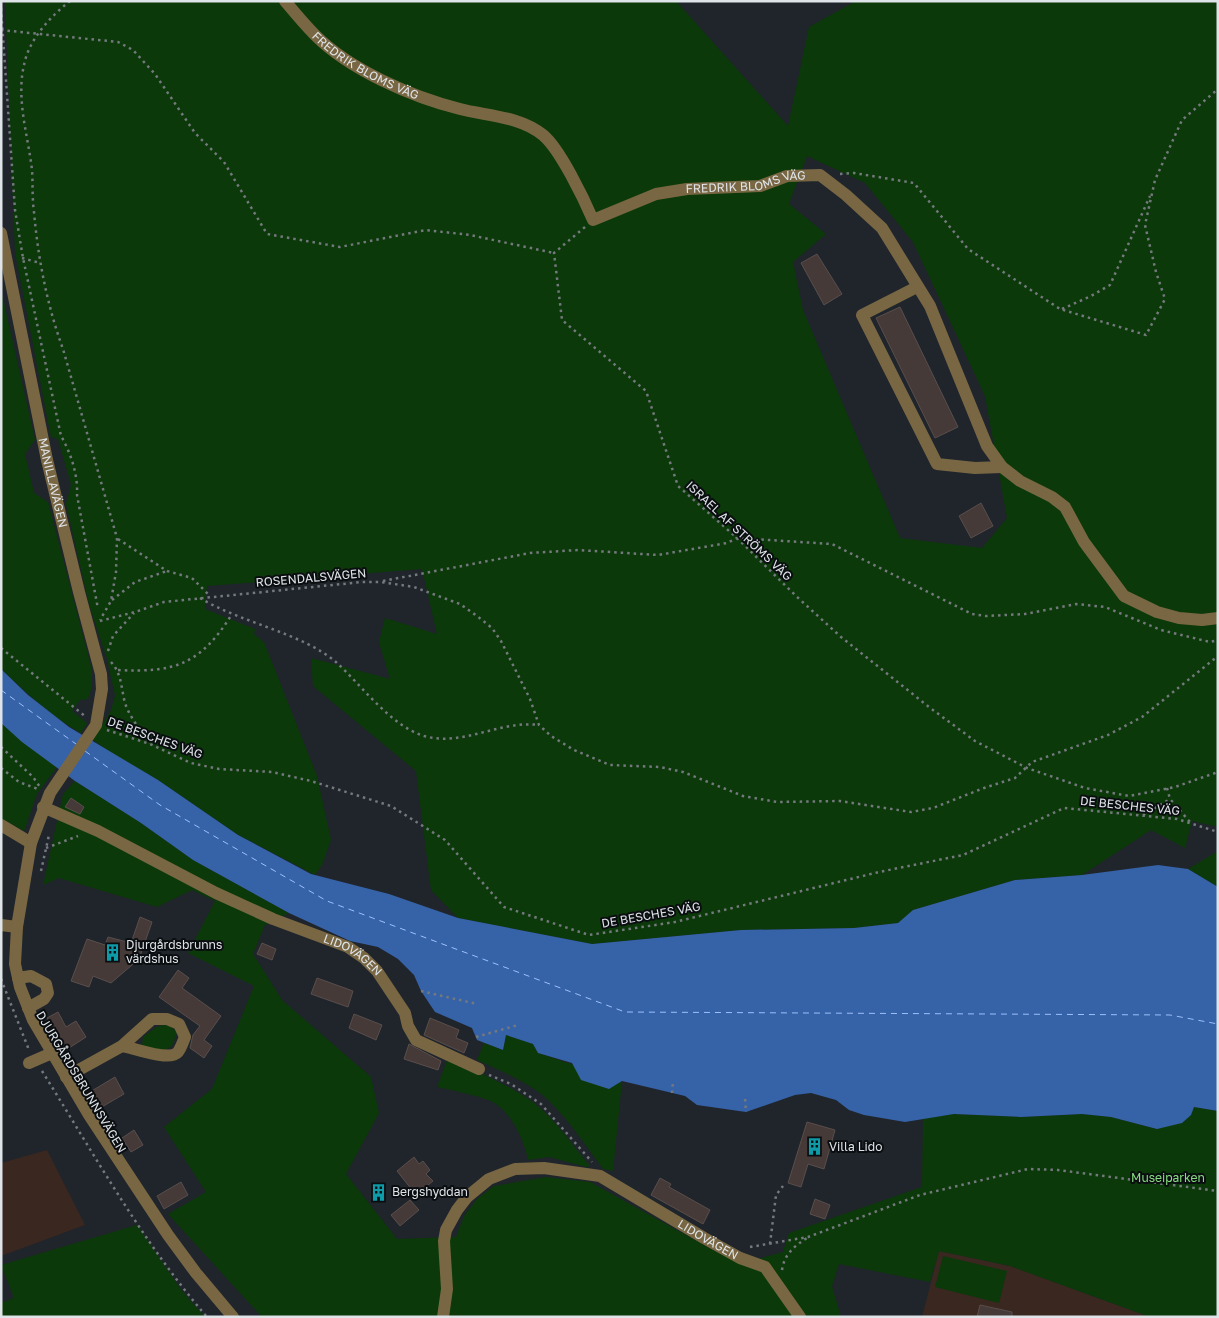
<svg xmlns="http://www.w3.org/2000/svg" width="1219" height="1318" font-family="'Golos Text',sans-serif">
  <style>
    .commercial { fill: #392720 }
    .green { fill: #0c3909; fill-rule: evenodd }
    .water { fill: #3662a8 }
    .lines { fill: none; stroke-linecap: round; stroke-linejoin: round }
    .ferry { stroke: #9cc1fb; stroke-width: 1; stroke-dasharray: 6 5; stroke-linecap: butt }
    .building { fill: #453a38; stroke: #594e4c }
    .path { stroke: #74797e; stroke-width: 2.5; stroke-dasharray: 2.5 4; stroke-linecap: butt }
    .minor { stroke: #796744; stroke-width: 12 }
    .labels { text-anchor: middle; stroke-width: 4; stroke-linejoin: round; paint-order: stroke }
    .street-label { font-size: 12px; fill: #dfe4e8; stroke: #0b0e11 }
    .poi-label { font-size: 12px; fill: #dfe4e8; stroke: #0b0e11; text-anchor: start }
    .park-label { font-size: 12px; fill: #87dd80; stroke: #0b0e11 }
  </style>
  <rect width="100%" height="100%" fill="#1f252b"/>
  <g class="commercial">
    <path d="M 47,1150 L 85,1225 L 1,1256 L 1,1163 Z"/>
    <path d="M 939,1251 L 1010,1266 L 1150,1317 L 922,1317 Z"/>
  </g>
  <g class="green">
    <path d="M 5,1 L 676,1 L 788,126 L 809,27 L 856,1 L 1218,1 L 1218,827 L 1192,821 L 1185,848 L 1151,830 L 1082,875 L 1015,880 L 913,910 L 898,923 L 854,928 L 741,930 L 592,944 L 458,918 L 431,890 L 416,771 L 313,686 L 311,658 L 390,679 L 379,642 L 385,618 L 437,634 L 422,569 L 207,586 L 205,609 L 255,629 L 254,634 L 264,642 L 317,776 L 331,840 L 322,865 L 315,875 L 238,835 L 158,780 L 110,752 L 93,740 L 111,710 L 115,696 L 107,659 L 89,604 L 66,504 L 71,485 L 58,439 L 51,437 L 15,252 ZM 807,156 L 865,183 L 913,242 L 985,396 L 1007,518 L 982,548 L 900,538 L 803,310 L 793,262 L 826,234 L 789,204 Z"/>
    <path d="M 1,290 L 35,440 L 25,454 L 34,493 L 48,502 L 92,670 L 92,686 L 88,699 L 80,700 L 72,711 L 87,723 L 81,733 C 51,717 26,692 1,669 Z"/>
    <path d="M 1,723 L 57,767 L 37,794 L 24,831 L 1,818 Z"/>
    <path d="M 75,781 L 141,823 L 193,860 L 289,913 L 265,925 L 253,954 L 282,1000 L 371,1077 L 379,1113 L 346,1174 L 397,1239 L 456,1237 L 464,1216 L 477,1199 L 494,1186 L 546,1177 L 590,1182 L 722,1255 L 746,1262 L 783,1252 L 789,1233 L 922,1187 L 923,1118 L 954,1114 L 1021,1117 L 1082,1114 L 1111,1117 L 1157,1129 L 1194,1107 L 1218,1111 L 1218,1317 L 1150,1317 L 1010,1266 L 939,1251 L 930,1282 L 839,1264 L 832,1286 L 841,1317 L 262,1317 L 168,1214 L 206,1192 L 164,1127 L 212,1089 L 254,986 L 188,953 L 215,901 L 192,890 L 157,907 L 59,878 L 43,885 L 63,794 Z"/>
    <path d="M 1218,851 L 1218,887 L 1188,869 Z"/>
    <path d="M 162,1025 L 171,1026 L 177,1033 L 172,1046 L 161,1052 L 142,1046 L 143,1037 L 155,1028 Z"/>
    <path d="M 506,1035 L 533,1044 L 538,1053 L 622,1081 L 613,1171 L 603,1169 C 586,1146 569,1120 548,1100 C 532,1084 497,1069 477,1060 L 484,1043 L 503,1050 Z"/>
    <path d="M 448,1058 C 477,1072 508,1084 534,1103 C 556,1120 572,1145 590,1166 L 586,1167 L 549,1157 L 528,1160 C 524,1140 513,1116 496,1104 C 487,1097 450,1090 437,1087 Z"/>
    <path d="M 137,1225 L 182,1291 L 205,1317 L 1,1317 L 1,1303 L 14,1298 L 1,1265 Z"/>
    <path d="M 943,1256 L 1007,1271 L 999,1303 L 935,1287 Z"/>
  </g>
  <path class="water" d="M 1,669 L 28,695 L 69,727 L 158,780 L 238,835 L 311,874 L 389,894 L 458,918 L 592,944 L 741,930 L 854,928 L 898,923 L 913,910 L 1015,880 L 1082,875 L 1158,865 L 1188,869 L 1218,887 L 1218,1111 L 1194,1107 L 1191,1115 L 1182,1123 L 1157,1129 L 1111,1117 L 1082,1114 L 1021,1117 L 954,1114 L 905,1122 L 864,1115 L 849,1110 L 836,1100 L 811,1093 L 795,1095 L 746,1112 L 697,1105 L 685,1096 L 622,1081 L 609,1089 L 581,1080 L 572,1063 L 538,1053 L 533,1044 L 506,1035 L 503,1050 L 477,1040 L 472,1028 L 435,1012 L 421,991 L 414,975 L 398,959 L 378,947 L 350,941 L 289,913 L 193,860 L 141,823 L 75,781 L 22,742 L 1,723 Z"/>
  <g class="lines">
    <g class="ferry">
      <path d="M 1,690 L 76,744"/>
      <path d="M 85,751 L 160,805 L 327,901 L 625,1012 L 1170,1015 L 1218,1024"/>
    </g>
  </g>
  <g class="building">
    <path d="M 817,254 L 842,294 L 824,305 L 801,263 Z"/>
    <path d="M 900,307 L 958,427 L 935,438 L 876,318 Z"/>
    <path d="M 981,503 L 993,526 L 971,538 L 959,516 Z"/>
    <path d="M 71,798 L 84,807 L 80,814 L 65,807 Z"/>
    <path d="M 140,917 L 152,922 L 139,959 L 111,983 L 93,976 L 89,987 L 71,981 L 87,939 L 105,945 L 108,937 L 131,943 Z"/>
    <path d="M 262,943 L 276,949 L 272,960 L 257,954 Z"/>
    <path d="M 178,970 L 189,978 L 182,988 L 221,1016 L 204,1040 L 212,1046 L 204,1058 L 190,1048 L 193,1035 L 200,1026 L 159,997 Z"/>
    <path d="M 317,978 L 353,991 L 348,1007 L 311,994 Z"/>
    <path d="M 58,1012 L 66,1027 L 76,1021 L 86,1037 L 66,1050 L 47,1018 Z"/>
    <path d="M 354,1014 L 382,1025 L 376,1040 L 349,1028 Z"/>
    <path d="M 430,1018 L 459,1030 L 456,1038 L 468,1043 L 464,1053 L 424,1035 Z"/>
    <path d="M 409,1044 L 441,1061 L 438,1070 L 404,1059 Z"/>
    <path d="M 115,1077 L 124,1094 L 100,1108 L 90,1092 Z"/>
    <path d="M 807,1122 L 835,1130 L 824,1169 L 808,1164 L 801,1187 L 788,1183 Z"/>
    <path d="M 134,1130 L 143,1145 L 131,1152 L 122,1138 Z"/>
    <path d="M 414,1157 L 419,1164 L 423,1161 L 430,1170 L 426,1174 L 433,1181 L 416,1195 L 397,1171 Z"/>
    <path d="M 660,1178 L 671,1184 L 669,1187 L 710,1210 L 703,1224 L 651,1195 Z"/>
    <path d="M 181,1182 L 188,1195 L 164,1209 L 157,1196 Z"/>
    <path d="M 815,1199 L 830,1205 L 825,1219 L 810,1214 Z"/>
    <path d="M 410,1200 L 419,1210 L 400,1226 L 391,1215 Z"/>
    <path d="M 980,1305 L 1012,1312 L 1012,1317 L 977,1317 Z"/>
  </g>
  <g class="lines">
    <g class="path">
      <path d="M 70,1 C 50,17 29,39 24,65 C 16,100 28,135 32,170 C 33,184 32,198 34,212 C 38,258 47,305 63,349 L 117,538 L 116,572 L 111,601 L 100,620"/>
      <path d="M 1,8 L 15,210 L 23,258 L 61,436 C 71,453 78,475 77,495 L 98,609"/>
      <path d="M 1,30 L 118,42 L 133,50 L 155,74 L 195,133 L 224,162 L 267,234 L 340,247 L 426,230 L 470,235 L 554,253"/>
      <path d="M 840,174 L 854,173 L 914,183 L 968,249 L 1060,309 L 1146,335 L 1165,299 L 1156,272 L 1145,225 L 1155,180 L 1182,120 L 1218,89"/>
      <path d="M 585,227 L 554,253 L 562,320 L 646,391 L 678,486 L 737,538 L 796,596 L 841,637 L 929,707 L 975,741 L 1027,768 L 1085,788 L 1129,796 L 1175,787 L 1218,772"/>
      <path d="M 22,258 L 40,263"/>
      <path d="M 1062,309 L 1091,296 L 1110,285 L 1150,196"/>
      <path d="M 118,539 L 167,571 L 192,578 L 210,596"/>
      <path d="M 383,581 L 530,553 L 578,550 L 658,555 L 727,543 L 737,538 L 832,544 L 972,614 L 986,616 L 1025,614 L 1076,604 L 1105,607 L 1161,630 L 1210,642 L 1218,640"/>
      <path d="M 200,598 C 241,623 303,633 337,663 C 362,686 391,726 424,736 C 464,747 499,720 539,725"/>
      <path d="M 112,600 L 135,582 L 167,571"/>
      <path d="M 100,621 L 135,612 L 164,602 L 362,582 L 381,582 L 414,587 L 460,604 L 477,616 L 492,628 L 501,641 L 530,699 L 539,725 L 551,736 L 574,750 L 610,765 L 660,767 L 683,772 L 743,796 L 777,802 L 840,801 L 911,812 L 933,808 L 984,788 L 1015,778 L 1032,762 L 1108,735 L 1142,717 L 1218,656"/>
      <path d="M 1,648 L 86,717"/>
      <path d="M 108,651 L 113,636 L 134,613"/>
      <path d="M 111,662 C 122,674 121,688 125,703 C 130,718 141,731 150,743"/>
      <path d="M 118,670 C 175,673 201,664 232,614"/>
      <path d="M 107,730 L 150,744 L 191,763 L 219,769 L 272,772 L 311,781 L 391,806 L 445,840 L 504,907 L 589,935 L 675,922 L 879,872 L 963,855 L 1064,808 L 1177,819 L 1218,832"/>
      <path d="M 1,747 L 33,777 L 40,787"/>
      <path d="M 1,768 L 19,782 L 38,789"/>
      <path d="M 1167,788 L 1170,799 L 1190,822"/>
      <path d="M 1143,815 L 1170,799"/>
      <path d="M 46,848 L 78,836"/>
      <path d="M 41,871 L 49,835"/>
      <path d="M 1,979 L 29,1050"/>
      <path d="M 421,991 L 477,1004"/>
      <path d="M 476,1037 L 518,1025"/>
      <path d="M 42,1071 C 94,1154 143,1243 207,1317"/>
      <path d="M 489,1075 L 511,1084 L 541,1104 L 592,1162"/>
      <path d="M 672,1093 L 673,1081"/>
      <path d="M 745,1099 L 746,1112"/>
      <path d="M 770,1244 L 776,1195 L 783,1186"/>
      <path d="M 750,1247 L 808,1237 L 920,1195 L 1028,1169 L 1058,1170 L 1218,1191"/>
      <path d="M 782,1270 C 784,1255 794,1246 807,1238"/>
    </g>
    <g class="minor">
      <path id="s1" d="M 285,1 C 295,13 304,24 315,35 C 350,70 412,97 460,109 C 487,116 520,116 543,135 C 560,149 584,199 593,220 L 656,194 L 687,189 L 760,186 L 787,176 L 820,175 L 846,195 L 882,228 L 930,306 L 987,446 L 1002,467 L 1020,481 L 1052,497 L 1065,507 L 1084,542 L 1124,596 L 1157,612 L 1179,618 L 1202,620 L 1218,618"/>
      <path id="s2" d="M 1,233 L 47,460 L 79,592 L 101,674 L 102,689 L 96,725 L 50,793 L 31,843 L 17,927 L 15,964 L 20,987 L 33,1020 L 89,1115 L 168,1235 L 196,1273 L 233,1317"/>
      <path d="M 917,287 L 862,315 L 937,464 L 975,468 L 1002,467"/>
      <path id="s3" d="M 43,807 L 98,831 L 216,893 L 273,919 L 348,947 L 364,958 L 377,971 L 405,1013 L 408,1026 L 416,1040 L 479,1069"/>
      <path d="M 1,825 L 31,843"/>
      <path d="M 1,925 L 17,927"/>
      <path d="M 18,978 L 31,976 L 46,984 L 48,993 L 44,999 L 28,1008"/>
      <path d="M 29,1063 L 52,1053"/>
      <path d="M 66,1077 L 122,1046 C 135,1048 169,1062 178,1052 C 181,1048 183,1042 185,1037 L 179,1024 L 167,1019 L 152,1019 L 122,1046"/>
      <path id="s4" d="M 443,1317 L 447,1289 L 444,1241 L 446,1230 L 457,1210 L 467,1197 L 489,1179 L 515,1169 L 544,1168 L 600,1176 L 704,1238 L 740,1258 L 765,1267 L 800,1317"/>
    </g>
  </g>
  <defs>
    <symbol id="building-bare" viewBox="-9 -9 18 18"><path d="M-4-6H4V6H1V3H-1V6H-4ZM-2.5-4.3h1.7v1.8h-1.7ZM.8-4.3h1.7v1.8H.8ZM-2.5-1h1.7V.8h-1.7ZM.8-1h1.7V.8H.8Z" fill="#0f9aa8" stroke="#0b0e11" stroke-width="2.5" paint-order="stroke"/></symbol>
  </defs>
  <g fill-rule="evenodd">
    <use href="#building-bare" x="100" y="940" width="25" height="25"/>
    <use href="#building-bare" x="802" y="1134" width="25" height="25"/>
    <use href="#building-bare" x="366" y="1180" width="25" height="25"/>
  </g>
  <g class="labels">
    <g class="street-label">
      <text dy="4" stroke="none"><textPath href="#s1" startOffset="105">FREDRIK BLOMS VÄG</textPath></text>
      <text dy="4" stroke="none"><textPath href="#s1" startOffset="556">FREDRIK BLOMS VÄG</textPath></text>
      <text dy="4" stroke="none"><textPath href="#s2" startOffset="255">MANILLAVÄGEN</textPath></text>
      <text transform="translate(739 531) rotate(43)" y="4">ISRAEL AF STRÖMS VÄG</text>
      <text transform="translate(311 578) rotate(-5)" y="4">ROSENDALSVÄGEN</text>
      <text transform="translate(155 738) rotate(20)" y="4">DE BESCHES VÄG</text>
      <text transform="translate(1130 806) rotate(6)" y="4">DE BESCHES VÄG</text>
      <text transform="translate(651 915) rotate(-10)" y="4">DE BESCHES VÄG</text>
      <text dy="4" stroke="none"><textPath href="#s3" startOffset="344">LIDOVÄGEN</textPath></text>
      <text transform="translate(81 1082) rotate(59)" y="4">DJURGÅRDSBRUNNSVÄGEN</text>
      <text dy="4" stroke="none"><textPath href="#s4" startOffset="394">LIDOVÄGEN</textPath></text>
    </g>
    <g class="poi-label">
      <text x="126" y="949">Djurgårdsbrunns<tspan x="126" dy="14">värdshus</tspan></text>
      <text x="829" y="1151">Villa Lido</text>
      <text x="392" y="1196">Bergshyddan</text>
    </g>
    <g class="park-label">
      <text x="1168" y="1182">Museiparken</text>
    </g>
  </g>
  <rect width="1219" height="1318" fill="none" stroke="#dfe4e8" stroke-width="5"/>
</svg>
